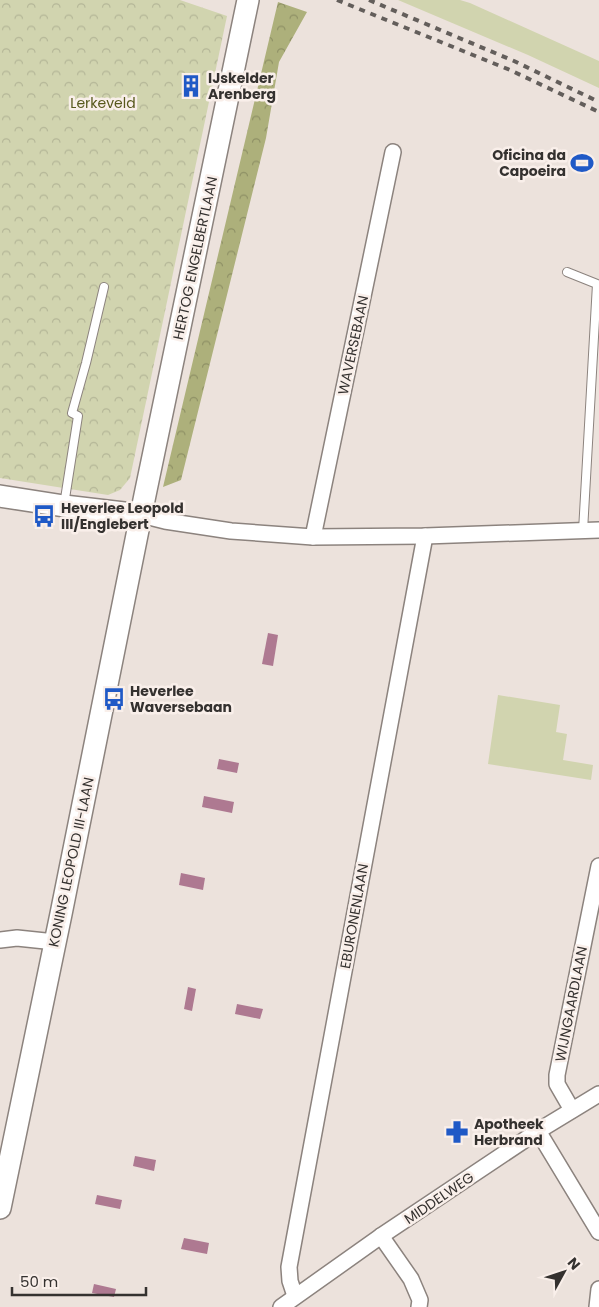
<svg xmlns="http://www.w3.org/2000/svg" width="599" height="1307" font-family="Poppins,sans-serif">
  <style>
    .green { fill: #d1d4af }
    .forest { fill: url(#forest-crowns) }
    .park { fill: url(#park-crowns) }
    .water { fill: #ae7991 }
    .lines { fill: none; stroke-linecap: round; stroke-linejoin: round }
    .lane-casing { stroke: #8c837e; stroke-width: 10 }
    .street-casing { stroke: #8c837e; stroke-width: 18 }
    .secondary-casing { stroke: #8c837e; stroke-width: 24 }
    .lane { stroke: #fff; stroke-width: 8 }
    .street { stroke: #fff; stroke-width: 15 }
    .secondary { stroke: #fff; stroke-width: 21 }
    .rail { stroke: #635e5b; stroke-width: 4; stroke-dasharray: 6 6; stroke-linecap: butt }
    .labels { text-anchor: middle; stroke-width: 5; stroke-linejoin: round; paint-order: stroke }
    .poi-label { font-size: 14px; font-weight: bold; fill: #34312f; stroke: #f9efea; text-anchor: start }
    .park-label { font-size: 14px; fill: #57581c; stroke: #f9efea }
    .street-label { font-size: 14px; fill: #34312f; stroke: #f9efea }
  </style>
  <defs>
    <pattern id="forest-crowns" width="20" height="18" patternUnits="userSpaceOnUse" patternTransform="scale(1.25)"><rect width="20" height="18" fill="#adb07b"/><path d="M2 6a3 3 0 1 1 6 0M12 15a3 3 0 1 1 6 0" fill="none" stroke="#8e9065"/></pattern>
    <pattern id="park-crowns" width="20" height="18" patternUnits="userSpaceOnUse" patternTransform="scale(1.25)"><rect width="20" height="18" fill="#d1d4af"/><path d="M2 6a3 3 0 1 1 6 0M12 15a3 3 0 1 1 6 0" fill="none" stroke="#b4b697"/></pattern>
  </defs>
  <rect width="100%" height="100%" fill="#ece2dc"/>
  <g class="green">
    <path d="M 398,0 L 460,0 L 470,3 L 599,61 L 599,88 L 528,55 Z"/>
    <path d="M 498,695 L 560,705 L 556,732 L 567,734 L 563,760 L 593,765 L 591,780 L 488,764 Z"/>
  </g>
  <path class="forest" d="M 278,2 L 307,12 L 279,62 L 266,138 L 181,480 L 163,487 Z"/>
  <path class="park" d="M 0,0 L 180,0 L 227,16 L 130,478 L 120,490 L 108,495 L 0,478 Z"/>
  <g class="water">
    <path d="M 268,633 L 278,635 L 273,666 L 262,664 Z"/>
    <path d="M 219,759 L 239,763 L 237,773 L 217,769 Z"/>
    <path d="M 204,796 L 234,802 L 232,813 L 202,807 Z"/>
    <path d="M 181,873 L 205,878 L 203,890 L 179,885 Z"/>
    <path d="M 188,987 L 196,989 L 192,1011 L 184,1009 Z"/>
    <path d="M 237,1004 L 263,1009 L 260,1019 L 235,1014 Z"/>
    <path d="M 135,1156 L 156,1160 L 154,1171 L 133,1166 Z"/>
    <path d="M 97,1195 L 122,1200 L 120,1209 L 95,1204 Z"/>
    <path d="M 184,1238 L 209,1243 L 207,1254 L 181,1249 Z"/>
    <path d="M 94,1284 L 116,1289 L 114,1297 L 92,1293 Z"/>
  </g>
  <g class="lines">
    <defs>
      <g id="lane">
        <path d="M 567,272 L 597,284 L 583,531"/>
        <path d="M 64,505 L 78,416 L 72,413 L 86,363 L 104,287"/>
      </g>
      <g id="street">
        <path d="M 141,515 L 165,521 L 231,531 L 313,537 L 425,536 L 599,530"/>
        <path d="M 313,537 L 393,152"/>
        <path d="M 0,940 L 17,938 L 55,942"/>
        <path d="M 572,1110 L 557,1084 L 557,1075 L 599,866"/>
        <path d="M 538,1131 L 599,1232"/>
        <path d="M 381,1236 L 411,1279 L 420,1300 L 419,1307"/>
        <path d="M 295,1296 L 290,1281 L 289,1267 L 425,536"/>
        <path d="M 281,1307 L 381,1236 L 538,1131 L 599,1094"/>
        <path d="M 597,1307 L 599,1289"/>
      </g>
      <g id="secondary">
        <path d="M 0,496 L 64,506 L 141,515"/>
        <path d="M 0,1208 L 61,914 L 145,495 L 248,0"/>
      </g>
    </defs>
    <use href="#lane" class="lane-casing"/>
    <use href="#street" class="street-casing"/>
    <use href="#secondary" class="secondary-casing"/>
    <use href="#lane" class="lane"/>
    <use href="#street" class="street"/>
    <use href="#secondary" class="secondary"/>
    <g class="rail">
      <path d="M 337,0 L 510,70 L 599,112"/>
      <path d="M 369,0 L 514,61 L 599,102"/>
    </g>
  </g>
  <defs>
    <symbol id="building-bare" viewBox="-9 -9 18 18"><path d="M-4-6H4V6H1V3H-1V6H-4ZM-2.5-4.3h1.7v1.8h-1.7ZM.8-4.3h1.7v1.8H.8ZM-2.5-1h1.7V.8h-1.7ZM.8-1h1.7V.8H.8Z" fill="#1f59c6" stroke="#f9efea" stroke-width="2.5" paint-order="stroke"/></symbol>
    <symbol id="stadium-bare" viewBox="-9 -9 18 18"><path d="M0-5a6.5 5 0 1 0 0 10a6.5 5 0 1 0 0-10ZM-3.5-1.8h7v3.6h-7Z" fill="#1f59c6" stroke="#f9efea" stroke-width="2.5" paint-order="stroke"/></symbol>
    <symbol id="bus-bare" viewBox="-9 -9 18 18"><path d="M-5-6H5V4H4V6H2V4H-2V6H-4V4H-5ZM-3.5-4V0h7V-4ZM-3.5 1.2v1.5H-2V1.2ZM2 1.2v1.5H3.5V1.2Z" fill="#1f59c6" stroke="#f9efea" stroke-width="2.5" paint-order="stroke"/></symbol>
    <symbol id="pharmacy-bare" viewBox="-9 -9 18 18"><path d="M-2-6h4v4h4v4h-4v4h-4v-4h-4v-4h4Z" fill="#1f59c6" stroke="#f9efea" stroke-width="2.5" paint-order="stroke"/></symbol>
  </defs>
  <g fill-rule="evenodd">
    <use href="#building-bare" x="175" y="70" width="32" height="32"/>
    <use href="#stadium-bare" x="566" y="147" width="32" height="32"/>
    <use href="#bus-bare" x="28" y="500" width="32" height="32"/>
    <use href="#bus-bare" x="98" y="683" width="32" height="32"/>
    <use href="#pharmacy-bare" x="441" y="1116" width="32" height="32"/>
  </g>
  <g class="labels">
    <g class="poi-label">
      <text x="208" y="83">IJskelder<tspan x="208" dy="16">Arenberg</tspan></text>
      <text x="566" y="160" text-anchor="end">Oficina da<tspan x="566" dy="16">Capoeira</tspan></text>
      <text x="61" y="513">Heverlee Leopold<tspan x="61" dy="16">III/Englebert</tspan></text>
      <text x="130" y="696">Heverlee<tspan x="130" dy="16">Waversebaan</tspan></text>
      <text x="474" y="1129">Apotheek<tspan x="474" dy="16">Herbrand</tspan></text>
    </g>
    <g class="park-label">
      <text x="103" y="108">Lerkeveld</text>
    </g>
    <g class="street-label">
      <text transform="translate(195 258) rotate(-78)" y="5">HERTOG ENGELBERTLAAN</text>
      <text transform="translate(353 345) rotate(-78)" y="5">WAVERSEBAAN</text>
      <text transform="translate(71 862) rotate(-78)" y="5">KONING LEOPOLD III-LAAN</text>
      <text transform="translate(354 916) rotate(-80)" y="5">EBURONENLAAN</text>
      <text transform="translate(571 1004) rotate(-79)" y="5">WIJNGAARDLAAN</text>
      <text transform="translate(439 1198) rotate(-34)" y="5">MIDDELWEG</text>
    </g>
  </g>
  <g transform="translate(564 1272) rotate(50)" stroke="#f9efea" stroke-width="4" paint-order="stroke">
  <path d="M0-4L9 19L0 12L-9 19Z" fill="#34312f"/>
  <text y="-8" font-size="14" font-weight="bold" text-anchor="middle" fill="#34312f">N</text>
  </g>
  <path d="M12 1287v8h134v-8" fill="none" stroke="#34312f" stroke-width="2.5"/>
  <text x="20" y="1287" font-size="15" fill="#34312f" stroke="#f9efea" stroke-width="4" paint-order="stroke">50 m</text>
</svg>
